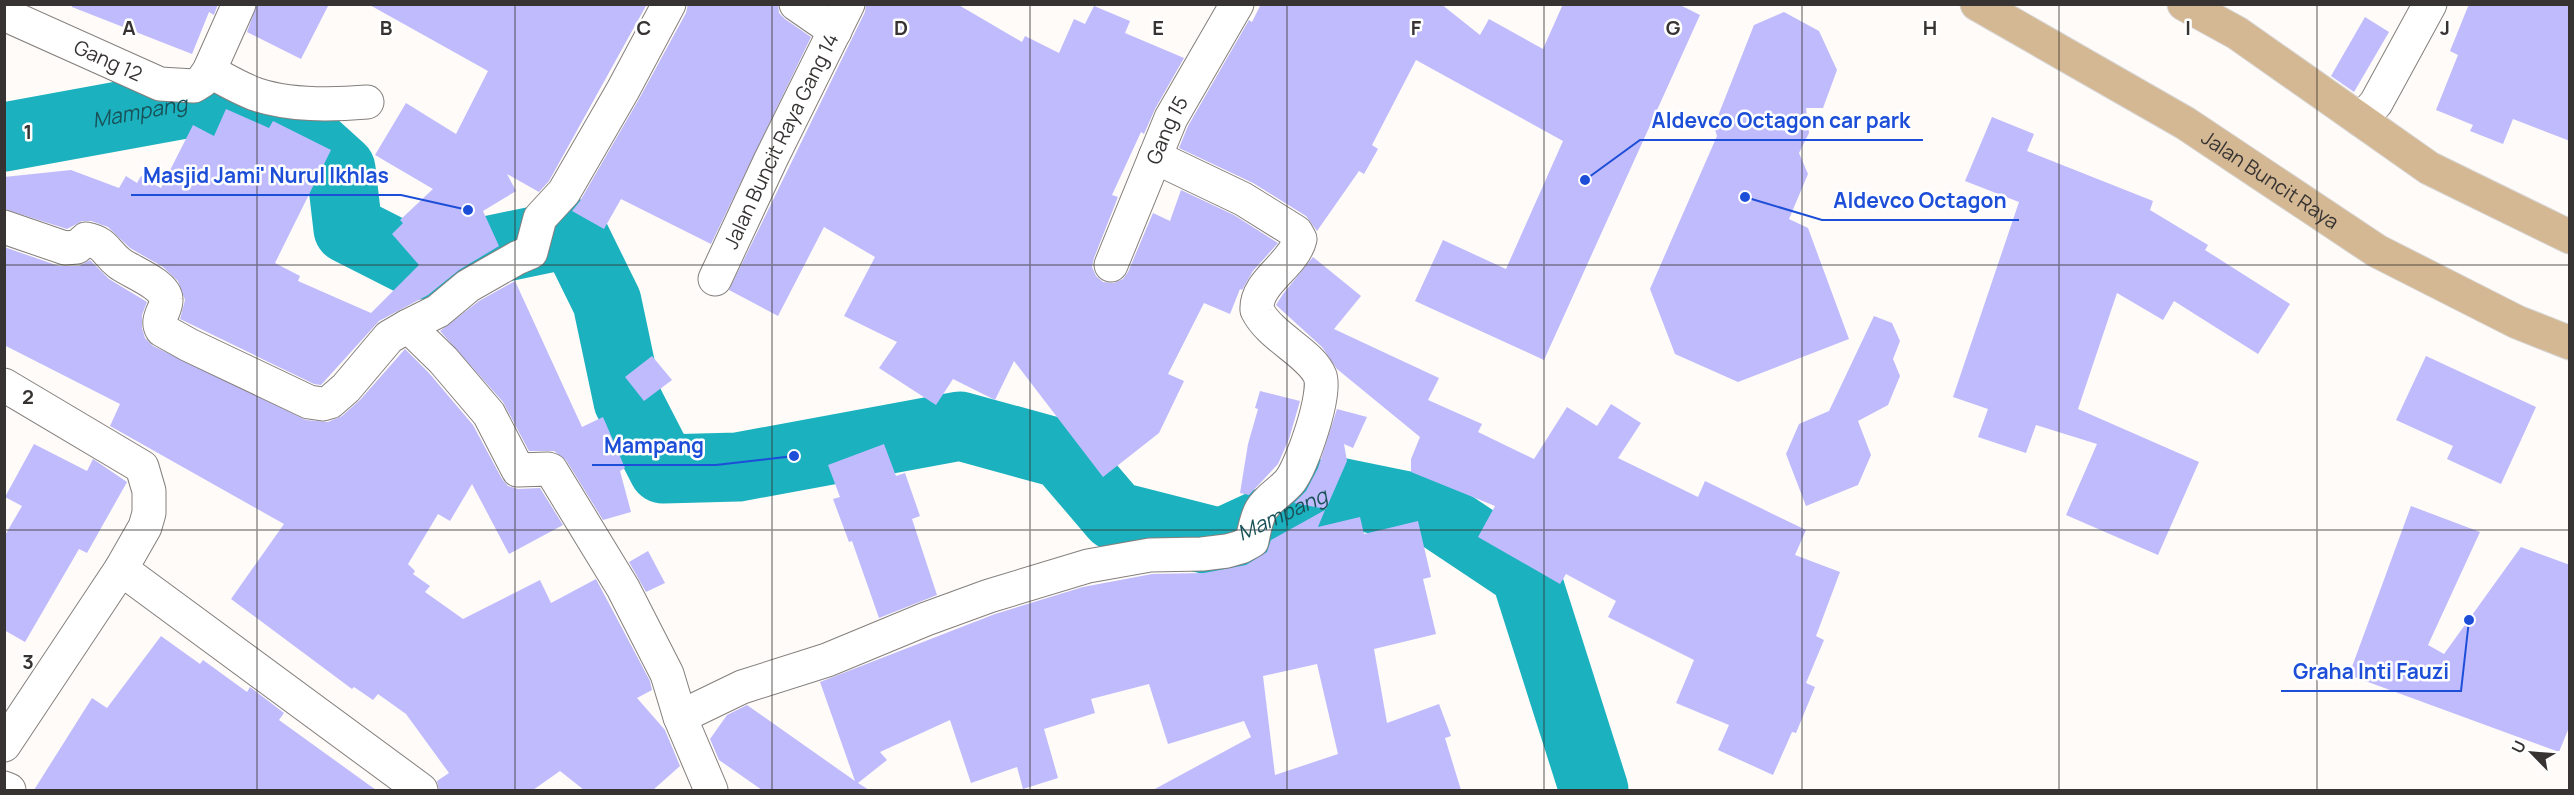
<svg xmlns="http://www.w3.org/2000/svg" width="2574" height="795" font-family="Manrope,sans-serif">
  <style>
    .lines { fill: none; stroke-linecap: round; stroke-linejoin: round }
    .river { stroke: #1bb1bf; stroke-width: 69 }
    .building { fill: #c0bbfc; fill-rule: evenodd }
    .minor-casing { stroke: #847f7c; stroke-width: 35 }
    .primary-casing { stroke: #d7d6d6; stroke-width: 35 }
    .minor { stroke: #fff; stroke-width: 33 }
    .primary { stroke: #d4b893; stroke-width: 33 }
    .grid { fill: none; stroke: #363332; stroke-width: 1.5; stroke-opacity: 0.55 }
    .labels { text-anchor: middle; stroke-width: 5; stroke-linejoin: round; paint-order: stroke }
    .street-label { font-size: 20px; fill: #363332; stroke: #fff }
    .water-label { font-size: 21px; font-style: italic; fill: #195157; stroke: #fff }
    .grid-label { font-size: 20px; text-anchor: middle; font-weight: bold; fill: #363332; stroke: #fff; stroke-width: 5; stroke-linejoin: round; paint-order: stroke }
    .leader { fill: none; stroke: #1d4ed8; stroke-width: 2 }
    .callout-dot { fill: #1d4ed8; stroke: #fff; stroke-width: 2 }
    .callout-label { font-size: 21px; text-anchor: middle; font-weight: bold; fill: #1d4ed8; stroke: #fff; stroke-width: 5; stroke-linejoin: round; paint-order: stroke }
  </style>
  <rect width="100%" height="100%" fill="#fefbf8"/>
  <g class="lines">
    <path class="river" id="s1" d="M 4,137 L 201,101 L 288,121 L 341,169 L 348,229 L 419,265 L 573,233 L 607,302 L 628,401 L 663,469 L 738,467 L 960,426 L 1062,454 L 1115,516 L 1221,543 L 1334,491 L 1432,511 L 1525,573 L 1594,790"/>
  </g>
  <g class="building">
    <path d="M 72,4 L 218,4 L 214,15 L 209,12 L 192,54 L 72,7 Z"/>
    <path d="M 257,4 L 329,4 L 301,59 L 247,32 Z"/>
    <path d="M 368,4 L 647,4 L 549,181 L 539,192 L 507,174 L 516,191 L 483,211 L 499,246 L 459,270 L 428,295 L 379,321 L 321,385 L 314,384 L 180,319 L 185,300 L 178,281 L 163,267 L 130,248 L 108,227 L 91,221 L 82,221 L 67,229 L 4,209 L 4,177 L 71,170 L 119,188 L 126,176 L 137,183 L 141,176 L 161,188 L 193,125 L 214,136 L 226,109 L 269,128 L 273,121 L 331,150 L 275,263 L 300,276 L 298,281 L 371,313 L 419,265 L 392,234 L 403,223 L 400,220 L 433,189 L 375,155 L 406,103 L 456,134 L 488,71 Z"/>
    <path d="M 688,4 L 778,4 L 779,13 L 785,19 L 811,37 L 711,244 L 621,199 L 604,229 L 572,211 L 580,201 L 639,99 L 686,13 Z"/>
    <path d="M 866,4 L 957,4 L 1022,42 L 1025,36 L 1059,53 L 1074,19 L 1085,24 L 1094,6 L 1130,21 L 1125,33 L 1184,58 L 1155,109 L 1144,134 L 1141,132 L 1112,195 L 1118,197 L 1094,258 L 1092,267 L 1096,276 L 1103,282 L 1114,283 L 1123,279 L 1128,272 L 1153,213 L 1170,221 L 1181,190 L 1234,215 L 1278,243 L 1253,271 L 1242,290 L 1240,289 L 1230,314 L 1204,303 L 1168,374 L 1184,381 L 1159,433 L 1103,477 L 1014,361 L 995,400 L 953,379 L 936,405 L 879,368 L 897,342 L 844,316 L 875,257 L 824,227 L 778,316 L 729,290 L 865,12 Z"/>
    <path d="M 1261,4 L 1441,4 L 1480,35 L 1489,19 L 1543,49 L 1563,4 L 1678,4 L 1700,15 L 1544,360 L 1415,301 L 1443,240 L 1506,269 L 1563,141 L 1416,60 L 1372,145 L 1378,149 L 1364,174 L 1359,171 L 1317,231 L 1306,216 L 1253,183 L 1179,148 L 1188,126 L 1249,20 L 1252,22 Z"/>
    <path d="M 2469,4 L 2570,4 L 2570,141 L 2513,119 L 2503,144 L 2470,131 L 2473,125 L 2436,110 L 2458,55 L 2450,51 Z"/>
    <path d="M 1784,12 L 1819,31 L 1837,70 L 1823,108 L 1806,108 L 1809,133 L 1799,153 L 1808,174 L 1789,219 L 1808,228 L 1849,339 L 1738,382 L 1675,354 L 1650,289 L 1717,136 L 1714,126 L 1754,25 Z"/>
    <path d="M 2365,17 L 2389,32 L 2354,92 L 2331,76 Z"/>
    <path d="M 1992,117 L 2034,134 L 2027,151 L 2153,201 L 2150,210 L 2208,245 L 2205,250 L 2290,304 L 2258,354 L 2174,301 L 2163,320 L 2117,293 L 2078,409 L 2199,462 L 2158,555 L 2066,515 L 2097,444 L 2036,425 L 2026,453 L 1978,437 L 1988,409 L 1953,397 L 2019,202 L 1965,181 Z"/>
    <path d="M 4,247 L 59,266 L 79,266 L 90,260 L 109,279 L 147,302 L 142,315 L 142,328 L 145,338 L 153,346 L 306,420 L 328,422 L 342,416 L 360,400 L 405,349 L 429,373 L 473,425 L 502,479 L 508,486 L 518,489 L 540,488 L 563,525 L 509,554 L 472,484 L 450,521 L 438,514 L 408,564 L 415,571 L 413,574 L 430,586 L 425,592 L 463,619 L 540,580 L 551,603 L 596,579 L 650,681 L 652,690 L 637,698 L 665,730 L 680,766 L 653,790 L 584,790 L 560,771 L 533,790 L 439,790 L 437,781 L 449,773 L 406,714 L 378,694 L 373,700 L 354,687 L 352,689 L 231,599 L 284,524 L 110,426 L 120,404 L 4,345 Z"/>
    <path d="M 1313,257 L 1361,296 L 1334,329 L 1439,378 L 1428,400 L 1482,424 L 1478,432 L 1534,459 L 1567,407 L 1597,426 L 1611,404 L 1641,423 L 1618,458 L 1698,497 L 1705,481 L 1806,530 L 1795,555 L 1840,572 L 1816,636 L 1824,640 L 1806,683 L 1815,687 L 1796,733 L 1792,732 L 1773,775 L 1718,750 L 1729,725 L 1676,703 L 1694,660 L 1608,617 L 1616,601 L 1566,574 L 1560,584 L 1478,537 L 1495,506 L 1411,472 L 1411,459 L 1420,437 L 1337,369 L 1322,347 L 1276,305 L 1283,294 Z"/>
    <path d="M 515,281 L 582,427 L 603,417 L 625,468 L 620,471 L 631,512 L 603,520 L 566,460 L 554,451 L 529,451 L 503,402 L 440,331 L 479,301 Z"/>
    <path d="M 1874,316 L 1892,323 L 1900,341 L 1893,359 L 1900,376 L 1888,405 L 1858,421 L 1871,455 L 1858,485 L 1806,506 L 1786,454 L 1799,424 L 1829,411 Z"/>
    <path d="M 652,356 L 672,380 L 644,401 L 625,377 Z"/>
    <path d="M 2426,356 L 2536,407 L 2501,484 L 2447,459 L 2453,446 L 2396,420 Z"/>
    <path d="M 1260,391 L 1300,401 L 1289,439 L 1278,464 L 1249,495 L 1240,493 L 1248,444 L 1258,409 L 1255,408 Z"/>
    <path d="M 1337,409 L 1367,417 L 1353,448 L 1344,444 L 1347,461 L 1326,509 L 1294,503 L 1306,491 L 1318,468 Z"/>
    <path d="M 34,444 L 87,471 L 93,459 L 127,482 L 87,553 L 79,549 L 25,642 L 4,630 L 4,537 L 22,506 L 5,497 Z"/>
    <path d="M 884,444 L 896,476 L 905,473 L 920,516 L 912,519 L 937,595 L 879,618 L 852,541 L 849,542 L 833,499 L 840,497 L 828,465 Z"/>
    <path d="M 2411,506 L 2480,532 L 2428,645 L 2444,654 L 2521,547 L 2570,565 L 2570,725 L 2559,752 L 2349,675 Z"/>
    <path d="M 1325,510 L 1318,527 L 1360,517 L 1364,534 L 1418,521 L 1431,577 L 1423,579 L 1436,634 L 1374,649 L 1387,723 L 1439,704 L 1451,736 L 1445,738 L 1461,790 L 1153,790 L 1251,737 L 1244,721 L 1168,744 L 1149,684 L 1091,699 L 1095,713 L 1044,729 L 1058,778 L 1023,789 L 1017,767 L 971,783 L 950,720 L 880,752 L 887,760 L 858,783 L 869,790 L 762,790 L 719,760 L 710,739 L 727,715 L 747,705 L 855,781 L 820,682 L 995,614 L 1083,587 L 1152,574 L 1204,573 L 1246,565 L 1267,552 L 1271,540 ZM 1317,664 L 1338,754 L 1275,775 L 1263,676 Z"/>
    <path d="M 648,551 L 665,583 L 646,592 L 629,562 Z"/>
    <path d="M 161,636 L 200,664 L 203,660 L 247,692 L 250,687 L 284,713 L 279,720 L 376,790 L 34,790 L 92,698 L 107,708 Z"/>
  </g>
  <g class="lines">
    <defs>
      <g id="minor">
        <path d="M 796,4 L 835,31"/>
        <path id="s2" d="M 4,14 L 160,84 L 194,86 L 202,81 L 209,71 L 239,4"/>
        <path d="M 209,71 C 224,79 239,88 255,94 C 290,106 331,105 367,102"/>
        <path d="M 2361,120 L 2376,103 L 2430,4"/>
        <path d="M 4,227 L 65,248 L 77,247 L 86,239 C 106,243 105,252 119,263 C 129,271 165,284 166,299 C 167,310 155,319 162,330 L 189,345 L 309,402 L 323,404 L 330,402 L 346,388 L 389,337 L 408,326 L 443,360 L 489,414 L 518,470 L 548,469 L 551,470 L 623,588 L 667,674 L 680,717 L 711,790"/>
        <path id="s3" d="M 1111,265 L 1171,118 L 1237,4"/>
        <path id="s4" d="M 715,279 L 771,159 L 848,4"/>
        <path d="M 408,326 L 438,311 L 468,286 L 517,258 L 531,252 L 540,218 L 564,192 L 623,90 L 669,4"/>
        <path d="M 4,385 L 142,467 L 149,491 L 149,513 L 145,527 L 121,569 L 4,745"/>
        <path d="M 121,569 L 421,790"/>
        <path d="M 680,717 L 742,687 L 827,660 L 926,619 L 989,596 L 1088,566 L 1150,555 L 1202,554 L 1227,551 L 1241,547 L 1252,541 C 1254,531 1256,519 1261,510 C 1268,498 1282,491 1290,481 C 1302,465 1327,394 1320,376 C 1311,353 1270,337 1257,310 C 1255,282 1294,265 1300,239 L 1296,232 L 1243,199 L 1155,157"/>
        <path d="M 4,788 L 9,790"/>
      </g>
      <g id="primary">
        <path id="s5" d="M 1977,4 L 2185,123 L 2377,251 L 2517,322 L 2570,343"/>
        <path d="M 2184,4 L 2237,33 L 2429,168 L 2570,237"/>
      </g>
    </defs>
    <use href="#minor" class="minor-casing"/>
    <use href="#primary" class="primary-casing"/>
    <use href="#minor" class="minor"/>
    <use href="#primary" class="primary"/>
  </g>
  <path class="grid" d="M 257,4 L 257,790M 515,4 L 515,790M 772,4 L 772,790M 1030,4 L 1030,790M 1287,4 L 1287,790M 1544,4 L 1544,790M 1802,4 L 1802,790M 2059,4 L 2059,790M 2317,4 L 2317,790M 4,265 L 2570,265M 4,530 L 2570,530"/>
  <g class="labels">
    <g class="street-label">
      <text dy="7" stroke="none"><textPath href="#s2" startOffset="114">Gang 12</textPath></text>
      <text dy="7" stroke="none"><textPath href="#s3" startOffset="146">Gang 15</textPath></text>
      <text dy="7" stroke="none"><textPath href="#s4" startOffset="153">Jalan Buncit Raya Gang 14</textPath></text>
      <text dy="7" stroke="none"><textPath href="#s5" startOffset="342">Jalan Buncit Raya</textPath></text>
    </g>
    <g class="water-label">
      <text dy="7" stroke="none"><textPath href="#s1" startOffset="138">Mampang</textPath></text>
      <text dy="7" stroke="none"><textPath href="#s1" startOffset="1578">Mampang</textPath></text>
    </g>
  </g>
  <g class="grid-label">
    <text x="129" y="35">A</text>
    <text x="386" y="35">B</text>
    <text x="644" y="35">C</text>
    <text x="901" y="35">D</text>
    <text x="1158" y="35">E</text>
    <text x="1416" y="35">F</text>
    <text x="1673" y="35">G</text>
    <text x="1930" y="35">H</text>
    <text x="2188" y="35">I</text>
    <text x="2445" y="35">J</text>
    <text x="28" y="139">1</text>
    <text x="28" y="404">2</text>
    <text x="28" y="669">3</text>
  </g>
  <path class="leader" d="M1585 180L1640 140H1923M468 210L401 195H131M1745 197L1822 220H2019M794 456L716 465H592M2469 620L2461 691H2281"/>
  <g class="callout-dot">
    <circle cx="1585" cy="180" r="6"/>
    <circle cx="468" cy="210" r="6"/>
    <circle cx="1745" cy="197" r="6"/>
    <circle cx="794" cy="456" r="6"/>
    <circle cx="2469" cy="620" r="6"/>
  </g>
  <g class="callout-label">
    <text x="1781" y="128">Aldevco Octagon car park</text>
    <text x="266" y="183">Masjid Jami' Nurul Ikhlas</text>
    <text x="1920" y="208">Aldevco Octagon</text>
    <text x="654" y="453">Mampang</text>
    <text x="2371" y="679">Graha Inti Fauzi</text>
  </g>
  <rect width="2574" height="795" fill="none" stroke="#363332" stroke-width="12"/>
  <g transform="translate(2532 753) rotate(295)" stroke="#ffffff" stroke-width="4.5" paint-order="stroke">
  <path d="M0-4.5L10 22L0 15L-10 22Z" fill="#363332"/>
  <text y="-9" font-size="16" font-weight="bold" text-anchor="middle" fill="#363332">U</text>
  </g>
</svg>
